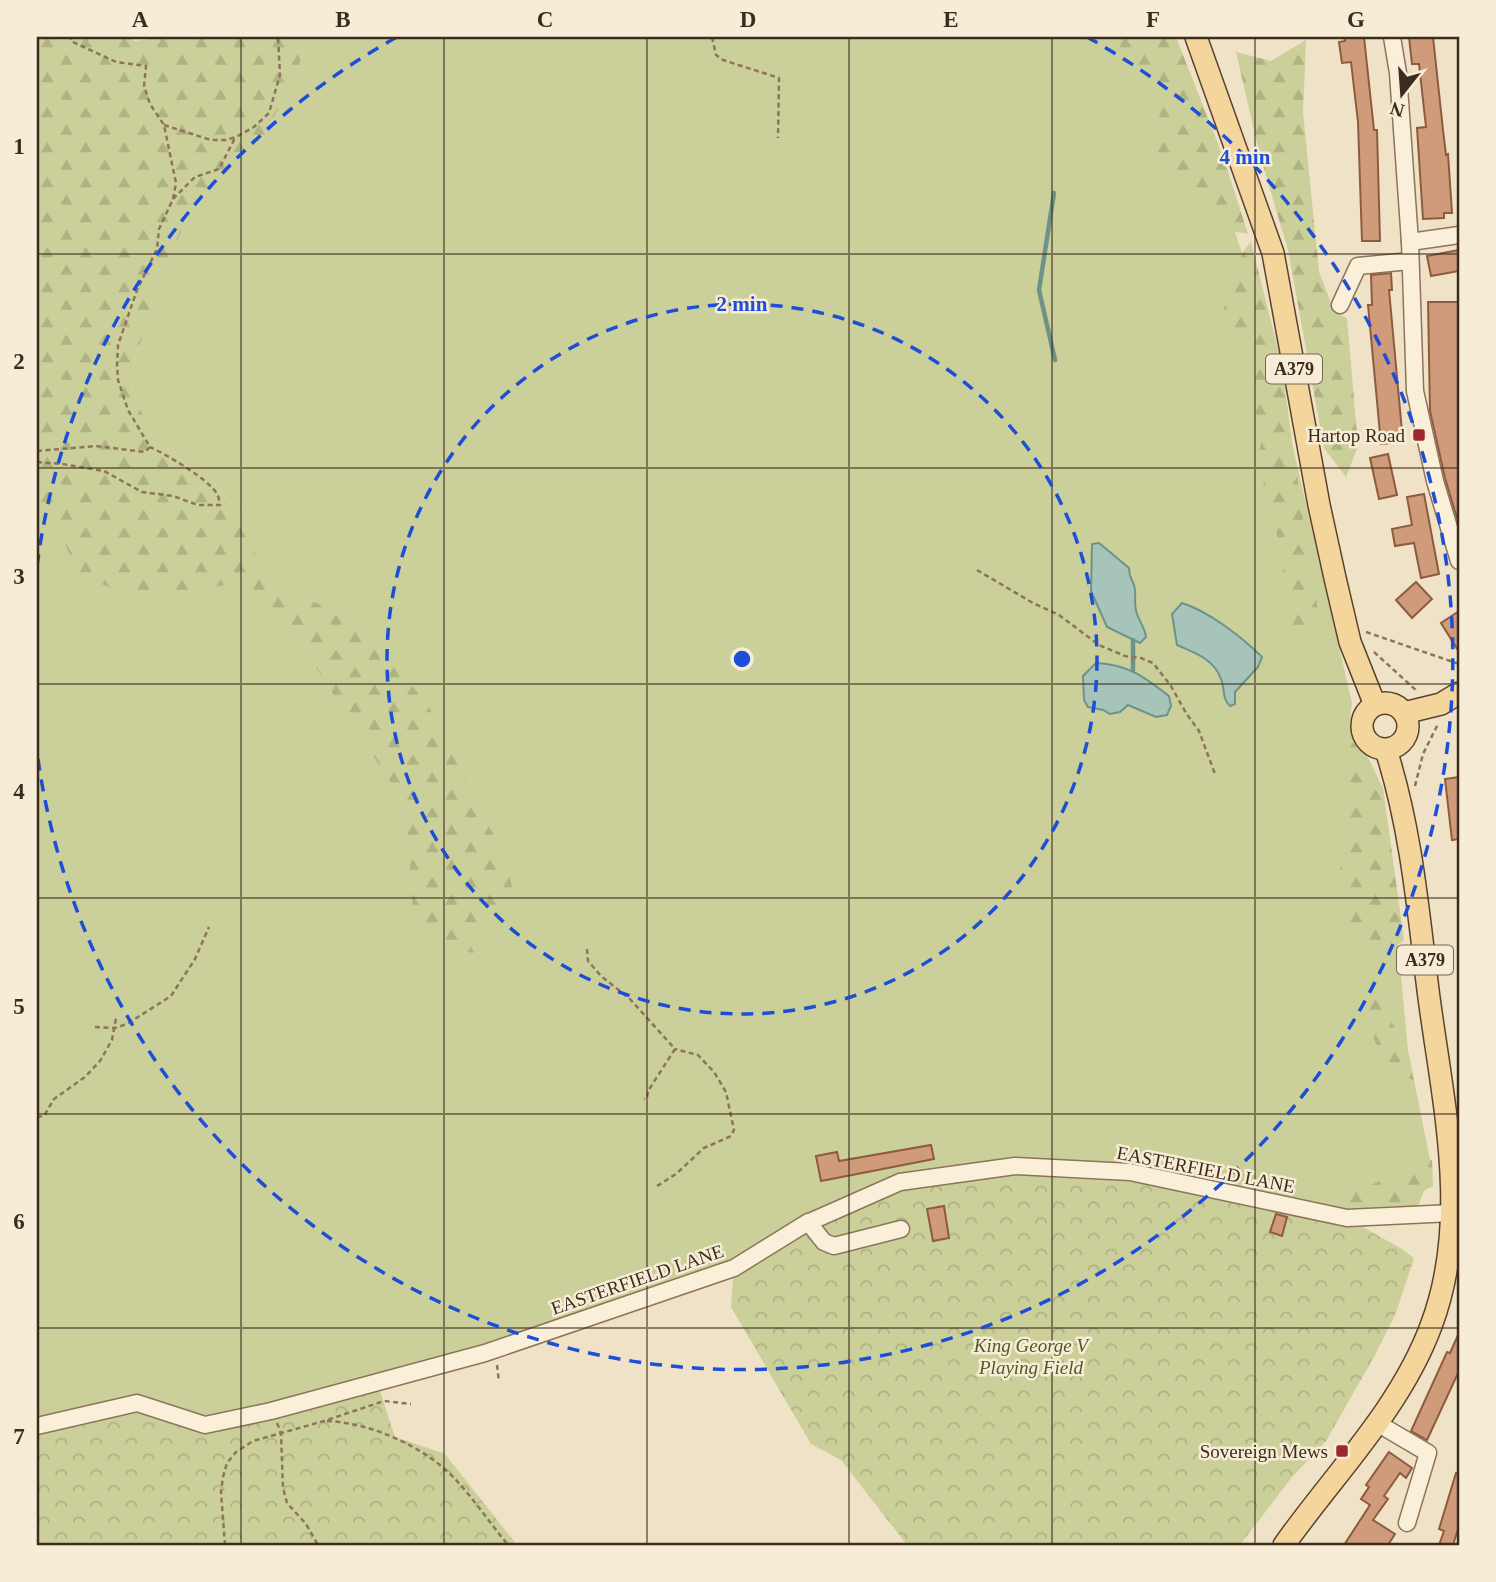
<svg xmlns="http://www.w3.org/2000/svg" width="1496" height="1582" font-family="'Times New Roman',serif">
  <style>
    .green { fill: #cbcf99 }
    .forest { fill: url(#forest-firs) }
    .park { fill: url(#park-crowns) }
    .water { fill: #a7c4bb; stroke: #6d9388; stroke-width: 2 }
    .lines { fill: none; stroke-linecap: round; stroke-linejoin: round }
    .stream { stroke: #6d9388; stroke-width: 4.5 }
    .building { fill: #d09b7a; stroke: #8d5b3f; stroke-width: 2 }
    .minor-casing { stroke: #8d745a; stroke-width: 19 }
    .major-casing { stroke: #5b422f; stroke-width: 24 }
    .path { stroke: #8d745a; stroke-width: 2.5; stroke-dasharray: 5 3.5; stroke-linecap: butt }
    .minor { stroke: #faf0da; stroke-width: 16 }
    .major { stroke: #f4d69d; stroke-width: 21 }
    .grid { fill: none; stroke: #3c2c1f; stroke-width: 2; stroke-opacity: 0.55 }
    .ring { fill: none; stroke: #1d4ed8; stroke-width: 3.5; stroke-dasharray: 12 9 }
    .poi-dot { fill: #9f272c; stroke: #f7edd6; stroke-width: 2.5 }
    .labels { text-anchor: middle; stroke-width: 5; stroke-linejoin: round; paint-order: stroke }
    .shield { fill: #f7edd6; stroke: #746656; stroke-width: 2 }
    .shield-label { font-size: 18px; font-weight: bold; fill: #3c2c1f }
    .poi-label { font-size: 19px; fill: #3c2c1f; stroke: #f7edd6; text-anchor: end }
    .street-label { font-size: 19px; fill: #3c2c1f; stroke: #f7edd6 }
    .park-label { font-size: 19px; font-style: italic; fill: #4e5a25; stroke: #f7edd6 }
    .centre { fill: #1d4ed8; stroke: #f7edd6; stroke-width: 3.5 }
    .ring-label { font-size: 21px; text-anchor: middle; font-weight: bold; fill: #1d4ed8; stroke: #f7edd6; stroke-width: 5; stroke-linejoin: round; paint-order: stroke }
    .neatline { fill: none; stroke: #3c2c1f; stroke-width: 2.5 }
    .grid-label { font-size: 23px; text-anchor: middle; font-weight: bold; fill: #3c2c1f }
  </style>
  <defs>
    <pattern id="forest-firs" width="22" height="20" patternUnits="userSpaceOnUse" patternTransform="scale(1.75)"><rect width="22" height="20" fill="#cbcf99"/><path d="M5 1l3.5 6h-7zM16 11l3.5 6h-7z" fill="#afb283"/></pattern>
    <pattern id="park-crowns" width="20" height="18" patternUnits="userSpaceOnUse" patternTransform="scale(1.75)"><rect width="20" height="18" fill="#cbcf99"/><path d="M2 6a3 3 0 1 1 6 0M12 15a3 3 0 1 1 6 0" fill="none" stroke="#afb283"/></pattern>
  </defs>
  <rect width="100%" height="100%" fill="#f0e2c6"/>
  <path class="green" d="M 304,37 L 1161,37 L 1207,148 L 1262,313 L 1352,703 L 1350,721 L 1383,788 L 1408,1050 L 1432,1170 L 1414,1216 L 734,1268 L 495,1350 L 205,1425 L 37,1426 L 37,503 L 50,515 L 243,512 L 151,435 L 132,390 L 134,366 L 154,293 L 195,200 L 228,179 L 253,158 L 299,68 Z"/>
  <g class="forest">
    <path d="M 37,37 L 131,37 L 134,41 L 169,37 L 304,37 L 299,68 L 253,158 L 228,179 L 195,201 L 154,293 L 134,366 L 132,390 L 151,435 L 244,513 L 254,547 L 257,574 L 287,587 L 344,618 L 390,658 L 429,707 L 486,822 L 503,849 L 512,887 L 473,953 L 454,949 L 414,923 L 406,806 L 298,640 L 230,584 L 166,596 L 127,594 L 78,575 C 67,548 59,523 37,503 Z"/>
    <path d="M 1114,37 L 1176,37 L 1224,159 L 1248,234 L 1236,232 L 1222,226 L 1209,199 L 1191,190 L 1158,163 L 1156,159 L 1160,109 L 1152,93 L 1150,78 L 1144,69 L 1123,58 Z"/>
    <path d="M 1306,40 L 1303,112 L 1319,272 L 1335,313 L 1347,318 L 1358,446 L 1346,477 L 1324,448 L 1288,250 L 1259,152 L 1236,52 L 1271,61 Z"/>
    <path d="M 1251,242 L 1281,361 L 1303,519 L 1322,634 L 1293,628 L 1271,502 L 1266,498 L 1259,451 L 1262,439 L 1251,389 L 1239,387 L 1226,374 L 1229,366 L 1245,367 L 1254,359 L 1252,353 C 1243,345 1233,342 1228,331 C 1216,310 1235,258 1251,242 Z"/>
    <path d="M 1348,738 L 1365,754 L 1383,788 L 1404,940 L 1394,948 L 1377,946 L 1349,921 L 1350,894 L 1340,868 L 1360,833 L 1357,826 L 1346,817 L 1350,800 L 1339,785 L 1347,773 L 1340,747 Z"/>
    <path d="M 1373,995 L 1405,1042 L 1414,1081 C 1375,1058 1375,1042 1362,1002 Z"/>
    <path d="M 1423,1160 L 1432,1160 L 1433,1186 L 1421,1192 L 1411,1204 L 1359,1207 L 1336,1202 Z"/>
  </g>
  <g class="park">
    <path d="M 1015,1166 L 1130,1172 L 1347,1218 L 1402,1249 L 1414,1258 L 1396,1313 L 1375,1355 L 1326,1441 L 1292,1477 L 1240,1545 L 907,1545 L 841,1460 L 811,1444 L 731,1307 L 734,1268 L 900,1182 Z"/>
    <path d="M 377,1382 L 395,1437 L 445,1454 L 517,1545 L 37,1545 L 37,1431 L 137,1403 L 206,1425 Z"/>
  </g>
  <g class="water">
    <path d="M 1099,543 L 1129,568 C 1129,577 1131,577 1134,585 C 1137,593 1133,603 1137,614 C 1140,623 1145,628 1146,637 L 1140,643 L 1107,627 L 1091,591 L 1092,544 Z"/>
    <path d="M 1182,603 C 1208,611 1242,637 1262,657 L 1258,667 L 1235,692 L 1235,704 L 1230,706 C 1222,699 1225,689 1221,679 C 1214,659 1195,653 1177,645 L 1172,614 Z"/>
    <path d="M 1096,663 C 1129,665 1143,676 1169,696 L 1171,706 L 1167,715 L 1156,717 L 1128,705 L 1120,712 L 1110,714 L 1103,710 L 1088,707 L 1084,700 L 1083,676 Z"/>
  </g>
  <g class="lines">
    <g class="stream">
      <path d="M 1054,193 L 1039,290 L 1055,360"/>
      <path d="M 1133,670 L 1133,640"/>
    </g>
  </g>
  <g class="building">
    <path d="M 1344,37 L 1364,37 L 1374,130 L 1377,130 L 1380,241 L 1362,241 L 1358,122 L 1351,62 L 1342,63 L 1339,42 L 1345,41 Z"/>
    <path d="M 1409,37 L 1433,37 L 1443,130 L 1446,155 L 1448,154 L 1452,213 L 1444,213 L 1444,218 L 1423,219 L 1417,128 L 1426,127 L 1419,64 L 1412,64 Z"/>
    <path d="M 1459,250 L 1459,271 L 1431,276 L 1427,256 Z"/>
    <path d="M 1391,273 L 1392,290 L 1389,290 L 1403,442 L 1381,444 L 1368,305 L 1372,305 L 1371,275 Z"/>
    <path d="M 1428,302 L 1458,302 L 1459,525 L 1445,478 L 1430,411 Z"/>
    <path d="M 1388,454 L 1397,495 L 1379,499 L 1370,458 Z"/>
    <path d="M 1424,494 L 1439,574 L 1421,578 L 1414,543 L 1395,546 L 1392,529 L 1412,525 L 1407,497 Z"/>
    <path d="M 1416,582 L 1432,599 L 1412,618 L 1396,600 Z"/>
    <path d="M 1459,611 L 1459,652 L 1441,623 Z"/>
    <path d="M 1459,777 L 1459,839 L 1452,840 L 1445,779 Z"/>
    <path d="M 931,1145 L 934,1159 L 821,1181 L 816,1156 L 837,1152 L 839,1161 Z"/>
    <path d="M 944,1206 L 949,1238 L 933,1241 L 927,1209 Z"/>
    <path d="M 1276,1214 L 1287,1217 L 1282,1236 L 1270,1232 Z"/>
    <path d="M 1459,1333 L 1459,1371 L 1427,1440 L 1411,1431 L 1447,1352 L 1450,1353 Z"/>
    <path d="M 1389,1452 L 1412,1468 L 1406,1478 L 1400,1473 L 1384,1496 L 1388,1499 L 1373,1520 L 1395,1534 L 1388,1545 L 1344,1545 L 1370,1505 L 1361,1499 L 1369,1487 L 1366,1485 Z"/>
    <path d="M 1456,1473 L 1459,1474 L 1459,1526 L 1453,1545 L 1439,1545 L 1444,1531 L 1439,1529 Z"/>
  </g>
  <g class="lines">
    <defs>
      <g id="minor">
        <path d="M 1392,37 L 1398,73 L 1410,242 L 1415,391 L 1435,481 L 1459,561"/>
        <path d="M 1410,242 L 1459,235"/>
        <path d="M 1340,305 L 1358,266 L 1410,261"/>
        <path d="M 808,1222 L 824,1242 L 834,1246 L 901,1229"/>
        <path d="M 1377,1423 L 1428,1453 L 1407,1523"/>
        <path d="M 37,1426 L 137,1403 L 205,1425 L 271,1411 L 485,1353 L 734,1268 L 805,1224 L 900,1182 L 1015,1166 L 1130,1172 L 1347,1218 L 1452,1213"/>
      </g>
      <g id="major">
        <path d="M 1196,37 L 1273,253 L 1319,505 L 1335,578 L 1350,642 L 1375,705"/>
        <circle cx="1385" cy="726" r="23"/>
        <path d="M 1404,713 L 1441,704 L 1459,693"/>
        <path d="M 1284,1545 C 1335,1473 1400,1409 1431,1326 C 1472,1218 1442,1100 1428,990 C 1418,909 1411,828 1386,750"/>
      </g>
    </defs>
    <use href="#minor" class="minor-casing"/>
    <use href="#major" class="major-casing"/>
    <g class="path">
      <path d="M 712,37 L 716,55 L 723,60 L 779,78 L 778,138"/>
      <path d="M 164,125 L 211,140 L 226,140 L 236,137 L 254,127 L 269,113 L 280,75 L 278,37"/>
      <path d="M 173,199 L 195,177 L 219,169 L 235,138"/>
      <path d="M 37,451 L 96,446 L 145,452 L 150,447 L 128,410 L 118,380 L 117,365 L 118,345 L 137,290 L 157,249 L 159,229 L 173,199 L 176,183 L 164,125 L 150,104 L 144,86 L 146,66 L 116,62 L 71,41 L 71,37"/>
      <path d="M 37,462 L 62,464 L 104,471 L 142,492 L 173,496 L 198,505 L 220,505 C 219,501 219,497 217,494 C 209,479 165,454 150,447"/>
      <path d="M 977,570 L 1033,603 L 1059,615 L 1099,645 L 1125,656 L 1141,658 L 1153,663 L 1171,686 L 1186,713 L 1199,731 L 1215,774"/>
      <path d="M 1366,632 L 1459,664"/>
      <path d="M 1374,652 L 1418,692"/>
      <path d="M 1415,786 L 1423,754 L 1438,724"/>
      <path d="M 587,949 L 588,961 L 601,976 L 630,999 L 675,1049 L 648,1091 L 647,1098 L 644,1099"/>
      <path d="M 95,1027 L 115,1028 L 127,1024 L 171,996 L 195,959 L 209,927"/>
      <path d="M 37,1117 L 44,1116 L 54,1099 L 85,1077 L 100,1061 L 112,1040 L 116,1018"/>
      <path d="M 657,1186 L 676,1174 L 704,1148 L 731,1136 L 734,1130 L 726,1092 L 714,1072 L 698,1055 L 675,1049"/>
      <path d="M 497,1365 L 499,1382"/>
      <path d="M 327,1421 C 373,1423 427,1448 457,1481 C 475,1501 491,1524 508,1545"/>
      <path d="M 277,1423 L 281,1433 L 283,1488 L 287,1503 L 306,1524 L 318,1545"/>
      <path d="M 225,1545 L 221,1492 L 223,1477 L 227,1463 L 236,1452 L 253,1441 L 324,1421 L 384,1401 L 411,1404"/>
    </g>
    <use href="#minor" class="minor"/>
    <use href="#major" class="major"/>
  </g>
  <path class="grid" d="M 241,37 L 241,1545M 444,37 L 444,1545M 647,37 L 647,1545M 849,37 L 849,1545M 1052,37 L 1052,1545M 1255,37 L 1255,1545M 37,254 L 1459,254M 37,468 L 1459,468M 37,684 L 1459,684M 37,898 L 1459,898M 37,1114 L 1459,1114M 37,1328 L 1459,1328"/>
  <g class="ring">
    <circle cx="742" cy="659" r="355"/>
    <path d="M37 566A711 711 0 0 1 397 37M1087 37A711 711 0 1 1 37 752"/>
  </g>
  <g class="poi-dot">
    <rect x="1412" y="428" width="14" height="14" rx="3.5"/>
    <rect x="1335" y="1444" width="14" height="14" rx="3.5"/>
  </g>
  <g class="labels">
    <g class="shield">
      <rect x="1266" y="354.5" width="56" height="29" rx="5"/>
      <rect x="1397" y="945.5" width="56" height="29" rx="5"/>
    </g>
    <g class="shield-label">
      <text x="1294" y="375">A379</text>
      <text x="1425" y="966">A379</text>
    </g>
    <g class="poi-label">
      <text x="1405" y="442">Hartop Road</text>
      <text x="1328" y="1458">Sovereign Mews</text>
    </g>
    <g class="street-label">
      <text transform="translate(1206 1169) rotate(11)" y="7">EASTERFIELD LANE</text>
      <text transform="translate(637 1279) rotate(-19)" y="7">EASTERFIELD LANE</text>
    </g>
    <g class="park-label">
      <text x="1031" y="1352">King George V<tspan x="1031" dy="22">Playing Field</tspan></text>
    </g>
  </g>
  <circle cx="742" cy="659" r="10" class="centre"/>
  <g class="ring-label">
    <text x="1245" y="164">4 min</text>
    <text x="742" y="311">2 min</text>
  </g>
  <rect width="1496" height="1582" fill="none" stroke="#f7edd6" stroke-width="77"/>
  <g transform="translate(1402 94) rotate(197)" stroke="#f7edd6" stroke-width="5" paint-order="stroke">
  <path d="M0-5L12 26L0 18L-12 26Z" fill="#3c2c1f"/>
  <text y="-10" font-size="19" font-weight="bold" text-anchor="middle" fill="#3c2c1f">N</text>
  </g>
  <rect x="38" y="38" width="1420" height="1506" class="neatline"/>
  <g class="grid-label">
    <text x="140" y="27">A</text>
    <text x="343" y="27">B</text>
    <text x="545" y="27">C</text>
    <text x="748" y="27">D</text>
    <text x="951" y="27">E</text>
    <text x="1153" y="27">F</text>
    <text x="1356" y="27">G</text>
    <text x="19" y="154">1</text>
    <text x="19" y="369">2</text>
    <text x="19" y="584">3</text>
    <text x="19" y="799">4</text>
    <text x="19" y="1014">5</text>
    <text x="19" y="1229">6</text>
    <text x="19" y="1444">7</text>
  </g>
</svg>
